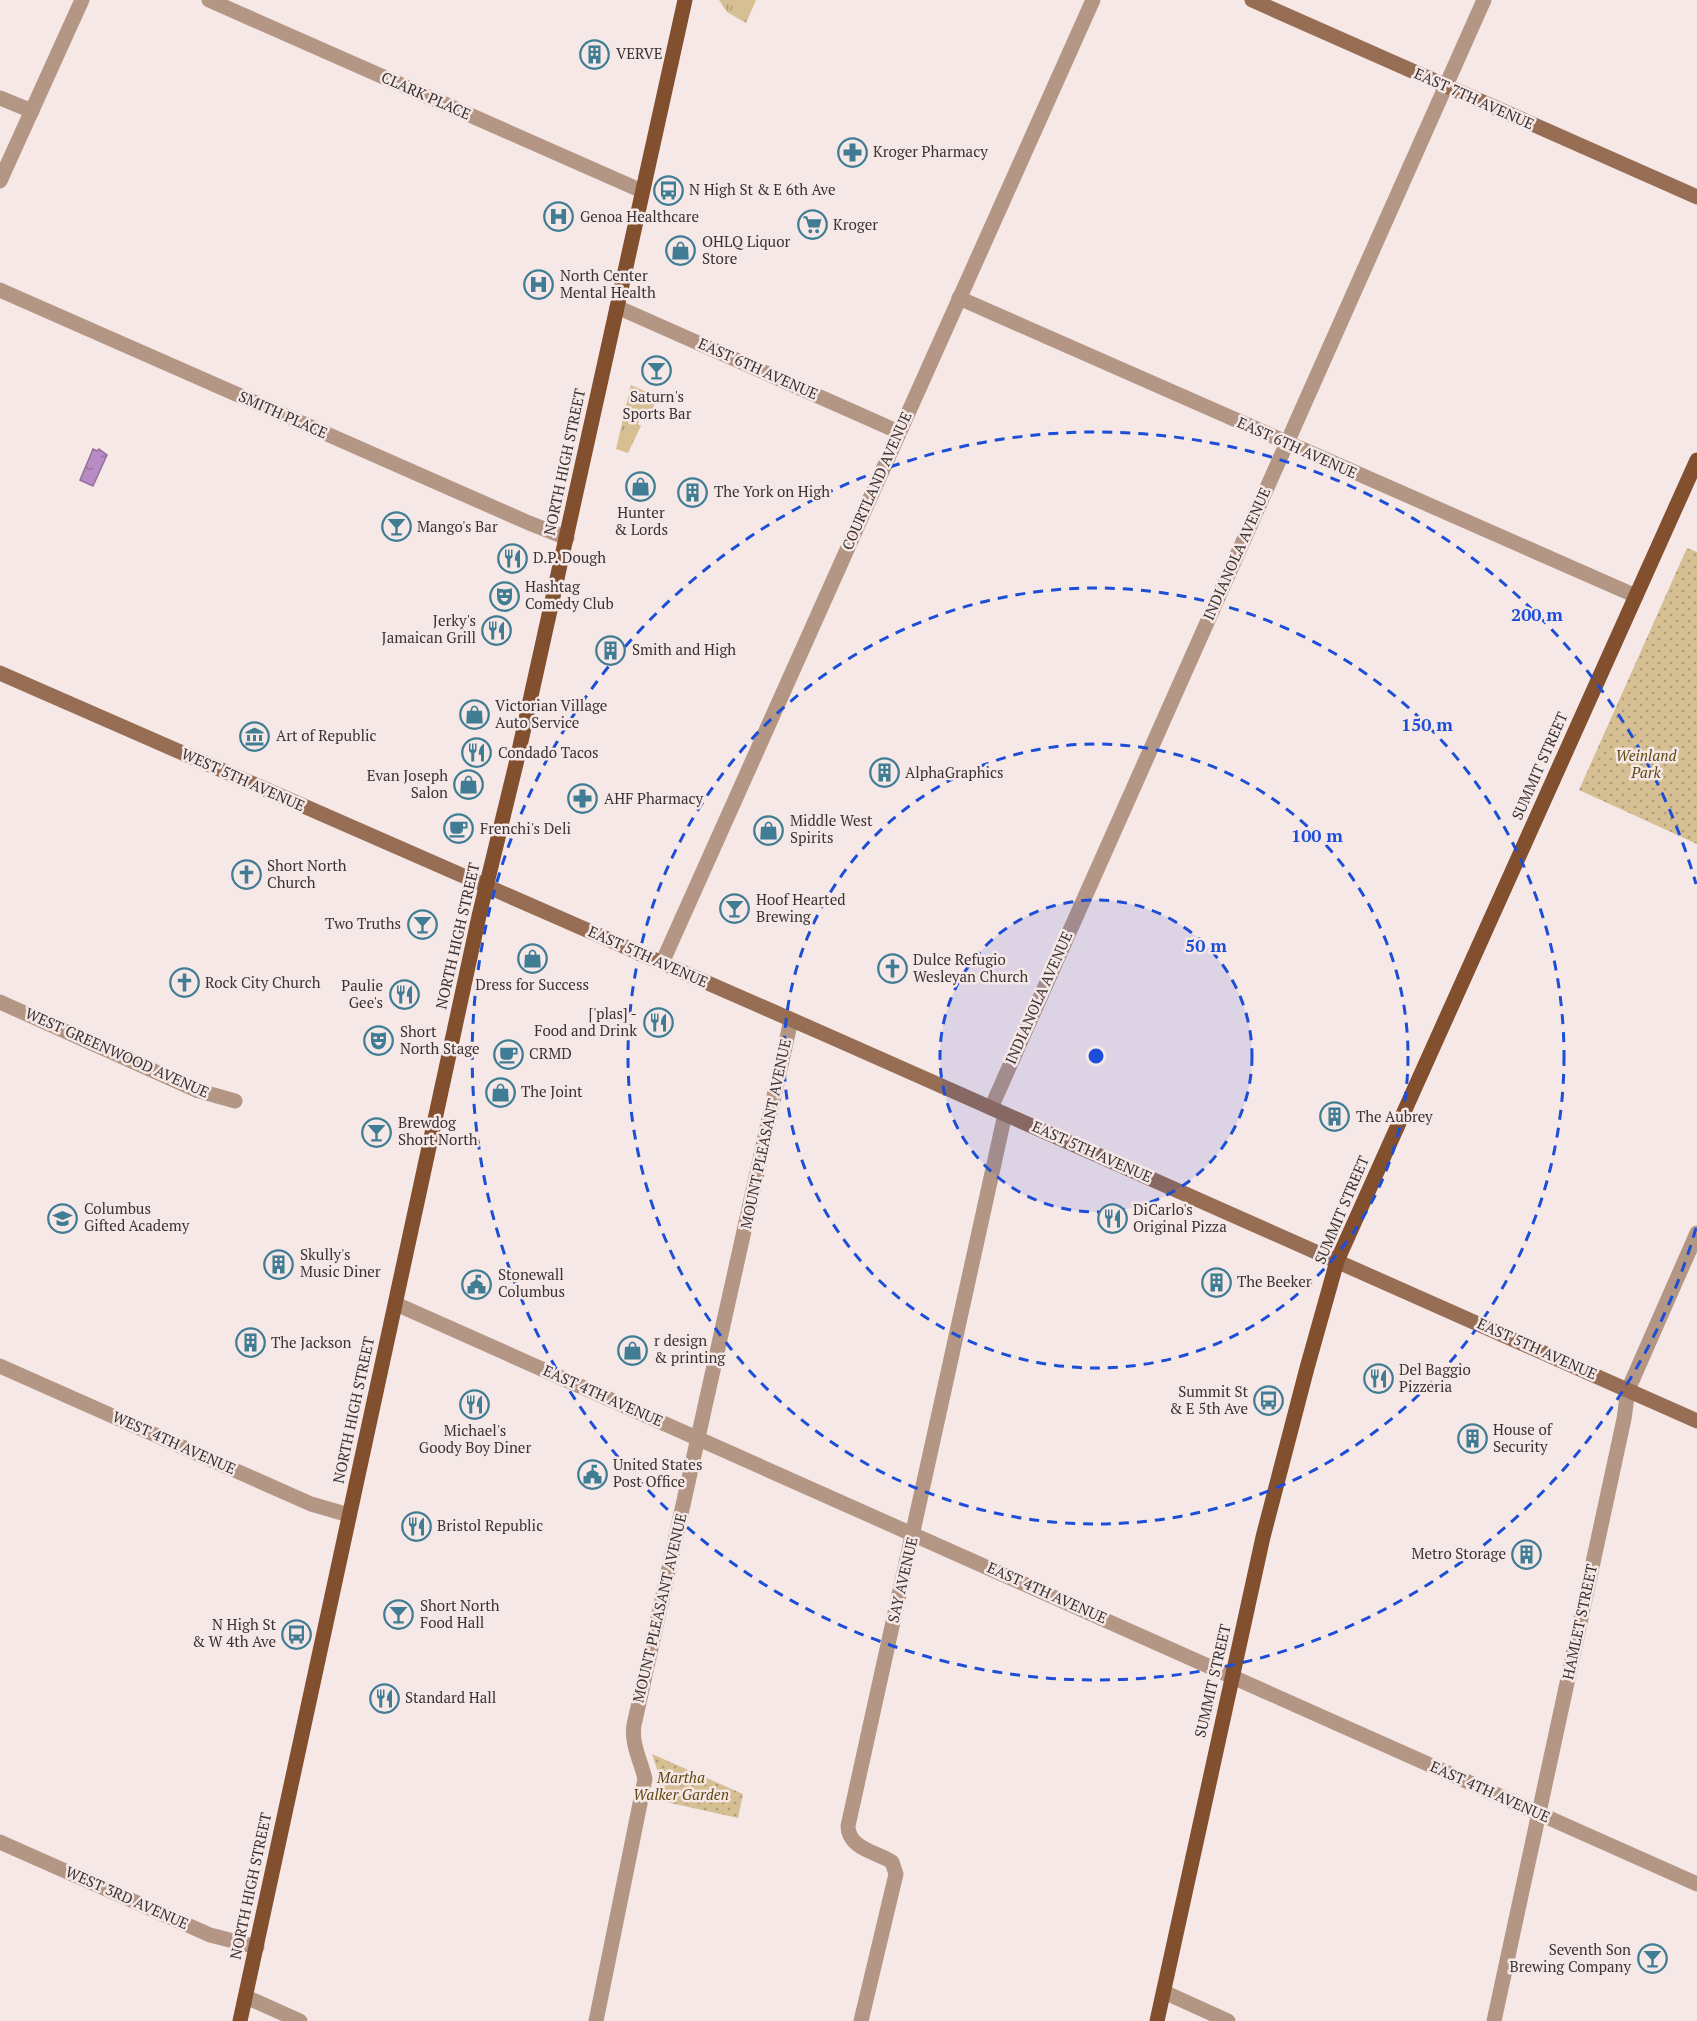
<svg xmlns="http://www.w3.org/2000/svg" width="1697" height="2021" font-family="'PT Serif',serif">
  <style>
    .grass { fill: url(#grass-tufts) }
    .park { fill: url(#park-dots) }
    .water { fill: url(#water-ripples); stroke: #927199; stroke-width: 1.5 }
    .lines { fill: none; stroke-linecap: round; stroke-linejoin: round }
    .street { stroke: #b49685; stroke-width: 15 }
    .secondary { stroke: #976d53; stroke-width: 15 }
    .primary { stroke: #824f2f; stroke-width: 15 }
    .ring { fill: none; stroke: #1d4ed8; stroke-width: 3; stroke-dasharray: 10 8 }
    .labels { text-anchor: middle; stroke-width: 5; stroke-linejoin: round; paint-order: stroke }
    .poi-label { font-size: 15px; fill: #393433; stroke: #f6e8e7; text-anchor: start }
    .street-label { font-size: 15px; fill: #393433; stroke: #f6e8e7 }
    .park-label { font-size: 15px; font-style: italic; fill: #604811; stroke: #f6e8e7 }
    .centre { fill: #1d4ed8; stroke: #f6e8e7; stroke-width: 3 }
    .ring-label { font-size: 18px; text-anchor: middle; font-weight: bold; fill: #1d4ed8; stroke: #f6e8e7; stroke-width: 5; stroke-linejoin: round; paint-order: stroke }
  </style>
  <defs>
    <pattern id="grass-tufts" width="24" height="20" patternUnits="userSpaceOnUse" patternTransform="scale(1.5)"><rect width="24" height="20" fill="#d5bf93"/><path d="M3 7l-1-3M5 7V3M7 7l1-3M15 17l-1-3M17 17v-4M19 17l1-3" fill="none" stroke="#ae9c79"/></pattern>
    <pattern id="park-dots" width="8" height="8" patternUnits="userSpaceOnUse" patternTransform="scale(1.5)"><rect width="8" height="8" fill="#d5bf93"/><path d="M2 2h.1M6 6h.1" fill="none" stroke="#ae9c79" stroke-width="1.8" stroke-linecap="round"/></pattern>
    <pattern id="water-ripples" width="26" height="14" patternUnits="userSpaceOnUse" patternTransform="scale(1.5)"><rect width="26" height="14" fill="#b88bc5"/><path d="M2 4q2-2 4 0t4 0M15 11q2-2 4 0t4 0" fill="none" stroke="#9772a1"/></pattern>
  </defs>
  <rect width="100%" height="100%" fill="#f6e8e7"/>
  <g class="grass">
    <path d="M 719,0 L 756,0 L 746,23 L 727,12 Z"/>
    <path d="M 631,385 L 658,397 L 648,418 L 641,416 L 638,424 L 641,426 L 628,453 L 616,449 Z"/>
  </g>
  <g class="park">
    <path d="M 1687,548 L 1697,552 L 1697,844 L 1579,790 Z"/>
    <path d="M 652,1754 L 743,1794 L 738,1818 L 657,1800 L 661,1781 Z"/>
  </g>
  <path class="water" d="M 93,449 L 97,451 L 99,449 L 107,455 L 93,486 L 80,480 Z"/>
  <g class="lines">
    <g class="street">
      <path d="M 209,0 L 642,191"/>
      <path d="M 0,98 L 32,111"/>
      <path d="M 0,181 L 82,0"/>
      <path d="M 0,290 L 529,523 L 567,538"/>
      <path d="M 959,298 L 1636,596"/>
      <path d="M 617,307 L 899,432"/>
      <path d="M 662,963 L 1093,0"/>
      <path d="M 0,1002 L 196,1090 L 235,1101"/>
      <path d="M 991,1108 L 1484,0"/>
      <path d="M 396,1304 L 1697,1884"/>
      <path d="M 0,1366 L 311,1504 L 349,1515"/>
      <path d="M 0,1842 L 210,1935 L 257,1947"/>
      <path d="M 1164,1992 L 1228,2021"/>
      <path d="M 246,1997 L 300,2021"/>
      <path d="M 596,2021 L 645,1779 C 641,1761 631,1744 634,1725 L 791,1020"/>
      <path d="M 861,2021 L 896,1874 L 892,1862 C 876,1852 848,1848 848,1826 L 1005,1114"/>
      <path d="M 1494,2021 L 1624,1419 L 1628,1390 L 1697,1233"/>
    </g>
    <g class="secondary">
      <path d="M 1252,0 L 1697,197"/>
      <path d="M 0,673 L 831,1037 L 1697,1421"/>
    </g>
    <g class="primary">
      <path d="M 240,2021 L 479,916 L 516,764 L 685,0"/>
      <path d="M 1157,2021 L 1263,1537 L 1307,1368 L 1337,1261 L 1697,460"/>
    </g>
  </g>
  <circle cx="1096" cy="1056" r="156" fill="#1d4ed8" fill-opacity=".12"/>
  <g class="ring">
    <circle cx="1096" cy="1056" r="156"/>
    <circle cx="1096" cy="1056" r="312"/>
    <circle cx="1096" cy="1056" r="468"/>
    <path d="M1696 1228A624 624 0 1 1 1696 884"/>
  </g>
  <defs>
    <symbol id="building-ring" viewBox="-11 -11 22 22"><circle r="9.5" fill="#f6e8e7" stroke="#407d94" stroke-width="1.5"/><path d="M-4-6H4V6H1V3H-1V6H-4ZM-2.5-4.3h1.7v1.8h-1.7ZM.8-4.3h1.7v1.8H.8ZM-2.5-1h1.7V.8h-1.7ZM.8-1h1.7V.8H.8Z" fill="#407d94"/></symbol>
    <symbol id="pharmacy-ring" viewBox="-11 -11 22 22"><circle r="9.5" fill="#f6e8e7" stroke="#407d94" stroke-width="1.5"/><path d="M-2-6h4v4h4v4h-4v4h-4v-4h-4v-4h4Z" fill="#407d94"/></symbol>
    <symbol id="bus-ring" viewBox="-11 -11 22 22"><circle r="9.5" fill="#f6e8e7" stroke="#407d94" stroke-width="1.5"/><path d="M-5-6H5V4H4V6H2V4H-2V6H-4V4H-5ZM-3.5-4V0h7V-4ZM-3.5 1.2v1.5H-2V1.2ZM2 1.2v1.5H3.5V1.2Z" fill="#407d94"/></symbol>
    <symbol id="hospital-ring" viewBox="-11 -11 22 22"><circle r="9.5" fill="#f6e8e7" stroke="#407d94" stroke-width="1.5"/><path d="M-5-5h3v3.5h4V-5h3V5h-3V1.5h-4V5h-3Z" fill="#407d94"/></symbol>
    <symbol id="supermarket-ring" viewBox="-11 -11 22 22"><circle r="9.5" fill="#f6e8e7" stroke="#407d94" stroke-width="1.5"/><path d="M-6-5.5h2.5l.6 2H6L4.5 2H-2.5L-4.4-4H-6ZM-1.5 3.2a1.3 1.3 0 1 0 .1 0ZM3 3.2a1.3 1.3 0 1 0 .1 0Z" fill="#407d94"/></symbol>
    <symbol id="shop-ring" viewBox="-11 -11 22 22"><circle r="9.5" fill="#f6e8e7" stroke="#407d94" stroke-width="1.5"/><path d="M-5-2.5h2.3a2.7 3.5 0 0 1 5.4 0H5L5.5 6h-11ZM-1.5-2.5h3a1.5 2.3 0 0 0-3 0Z" fill="#407d94"/></symbol>
    <symbol id="bar-ring" viewBox="-11 -11 22 22"><circle r="9.5" fill="#f6e8e7" stroke="#407d94" stroke-width="1.5"/><path d="M-6-5H6L.8 .8V4.5H3.5V6h-7V4.5H-.8V.8Z" fill="#407d94"/></symbol>
    <symbol id="restaurant-ring" viewBox="-11 -11 22 22"><circle r="9.5" fill="#f6e8e7" stroke="#407d94" stroke-width="1.5"/><path d="M-5-6h1v4h1v-4h1v4h1v-4h1v5L-1.5 .5V6h-2V.5L-5-1ZM5-6V6H3V1.5H1.5Q1.5-4 5-6Z" fill="#407d94"/></symbol>
    <symbol id="theatre-ring" viewBox="-11 -11 22 22"><circle r="9.5" fill="#f6e8e7" stroke="#407d94" stroke-width="1.5"/><path d="M-5-5.5Q0-4 5-5.5V0Q5 5 0 6Q-5 5-5 0ZM-3.3-2.5H-1v1.5H-3.3ZM1-2.5H3.3v1.5H1ZM-2.8 1Q0 5.5 2.8 1Z" fill="#407d94"/></symbol>
    <symbol id="museum-ring" viewBox="-11 -11 22 22"><circle r="9.5" fill="#f6e8e7" stroke="#407d94" stroke-width="1.5"/><path d="M0-6L6-3V-2H-6V-3ZM-5-1h2V3h-2ZM-1-1h2V3h-2ZM3-1h2V3H3ZM-6 4H6V6H-6Z" fill="#407d94"/></symbol>
    <symbol id="cafe-ring" viewBox="-11 -11 22 22"><circle r="9.5" fill="#f6e8e7" stroke="#407d94" stroke-width="1.5"/><path d="M-5.5-4.5H6V0H3Q3 3.5 0 3.5H-2.5Q-5.5 3.5-5.5 0ZM3-3.2v2h1.7v-2ZM-6 4.5H4V6H-6Z" fill="#407d94"/></symbol>
    <symbol id="church-ring" viewBox="-11 -11 22 22"><circle r="9.5" fill="#f6e8e7" stroke="#407d94" stroke-width="1.5"/><path d="M-1.2-6h2.4v3.5h3.3v2.4h-3.3V6h-2.4V-.1h-3.3v-2.4h3.3Z" fill="#407d94"/></symbol>
    <symbol id="school-ring" viewBox="-11 -11 22 22"><circle r="9.5" fill="#f6e8e7" stroke="#407d94" stroke-width="1.5"/><path d="M0-5L7-2L0 1L-7-2ZM-4 1L0 2.5L4 1V4Q0 6-4 4Z" fill="#407d94"/></symbol>
    <symbol id="civic-ring" viewBox="-11 -11 22 22"><circle r="9.5" fill="#f6e8e7" stroke="#407d94" stroke-width="1.5"/><path d="M-.6-6.5H3V-4.5H.6V-3L4-1V1h2V6H-6V1h2V-1L-.6-3ZM-1.2 2.5V6h2.4V2.5Z" fill="#407d94"/></symbol>
  </defs>
  <g fill-rule="evenodd">
    <use href="#building-ring" x="578" y="38" width="33" height="33"/>
    <use href="#pharmacy-ring" x="836" y="136" width="33" height="33"/>
    <use href="#bus-ring" x="652" y="174" width="33" height="33"/>
    <use href="#hospital-ring" x="542" y="200" width="33" height="33"/>
    <use href="#supermarket-ring" x="796" y="208" width="33" height="33"/>
    <use href="#shop-ring" x="664" y="234" width="33" height="33"/>
    <use href="#hospital-ring" x="522" y="268" width="33" height="33"/>
    <use href="#bar-ring" x="640" y="354" width="33" height="33"/>
    <use href="#shop-ring" x="624" y="470" width="33" height="33"/>
    <use href="#building-ring" x="676" y="476" width="33" height="33"/>
    <use href="#bar-ring" x="380" y="510" width="33" height="33"/>
    <use href="#restaurant-ring" x="496" y="542" width="33" height="33"/>
    <use href="#theatre-ring" x="488" y="580" width="33" height="33"/>
    <use href="#restaurant-ring" x="480" y="614" width="33" height="33"/>
    <use href="#building-ring" x="594" y="634" width="33" height="33"/>
    <use href="#shop-ring" x="458" y="698" width="33" height="33"/>
    <use href="#museum-ring" x="238" y="720" width="33" height="33"/>
    <use href="#restaurant-ring" x="460" y="736" width="33" height="33"/>
    <use href="#building-ring" x="868" y="756" width="33" height="33"/>
    <use href="#shop-ring" x="452" y="768" width="33" height="33"/>
    <use href="#pharmacy-ring" x="566" y="782" width="33" height="33"/>
    <use href="#cafe-ring" x="442" y="812" width="33" height="33"/>
    <use href="#shop-ring" x="752" y="814" width="33" height="33"/>
    <use href="#church-ring" x="230" y="858" width="33" height="33"/>
    <use href="#bar-ring" x="718" y="892" width="33" height="33"/>
    <use href="#bar-ring" x="406" y="908" width="33" height="33"/>
    <use href="#shop-ring" x="516" y="942" width="33" height="33"/>
    <use href="#church-ring" x="876" y="952" width="33" height="33"/>
    <use href="#church-ring" x="168" y="966" width="33" height="33"/>
    <use href="#restaurant-ring" x="388" y="978" width="33" height="33"/>
    <use href="#restaurant-ring" x="642" y="1006" width="33" height="33"/>
    <use href="#theatre-ring" x="362" y="1024" width="33" height="33"/>
    <use href="#cafe-ring" x="492" y="1038" width="33" height="33"/>
    <use href="#shop-ring" x="484" y="1076" width="33" height="33"/>
    <use href="#building-ring" x="1318" y="1100" width="33" height="33"/>
    <use href="#bar-ring" x="360" y="1116" width="33" height="33"/>
    <use href="#school-ring" x="46" y="1202" width="33" height="33"/>
    <use href="#restaurant-ring" x="1096" y="1202" width="33" height="33"/>
    <use href="#building-ring" x="262" y="1248" width="33" height="33"/>
    <use href="#building-ring" x="1200" y="1266" width="33" height="33"/>
    <use href="#civic-ring" x="460" y="1268" width="33" height="33"/>
    <use href="#building-ring" x="234" y="1326" width="33" height="33"/>
    <use href="#shop-ring" x="616" y="1334" width="33" height="33"/>
    <use href="#restaurant-ring" x="1362" y="1362" width="33" height="33"/>
    <use href="#bus-ring" x="1252" y="1384" width="33" height="33"/>
    <use href="#restaurant-ring" x="458" y="1388" width="33" height="33"/>
    <use href="#building-ring" x="1456" y="1422" width="33" height="33"/>
    <use href="#civic-ring" x="576" y="1458" width="33" height="33"/>
    <use href="#restaurant-ring" x="400" y="1510" width="33" height="33"/>
    <use href="#building-ring" x="1510" y="1538" width="33" height="33"/>
    <use href="#bar-ring" x="382" y="1598" width="33" height="33"/>
    <use href="#bus-ring" x="280" y="1618" width="33" height="33"/>
    <use href="#restaurant-ring" x="368" y="1682" width="33" height="33"/>
    <use href="#bar-ring" x="1636" y="1942" width="33" height="33"/>
  </g>
  <g class="labels">
    <g class="poi-label">
      <text x="616" y="59">VERVE</text>
      <text x="873" y="157">Kroger Pharmacy</text>
      <text x="689" y="195">N High St &amp; E 6th Ave</text>
      <text x="580" y="222">Genoa Healthcare</text>
      <text x="833" y="230">Kroger</text>
      <text x="702" y="247">OHLQ Liquor<tspan x="702" dy="17">Store</tspan></text>
      <text x="560" y="281">North Center<tspan x="560" dy="17">Mental Health</tspan></text>
      <text x="657" y="402" text-anchor="middle">Saturn's<tspan x="657" dy="17">Sports Bar</tspan></text>
      <text x="714" y="497">The York on High</text>
      <text x="641" y="518" text-anchor="middle">Hunter<tspan x="641" dy="17">&amp; Lords</tspan></text>
      <text x="417" y="532">Mango's Bar</text>
      <text x="533" y="563">D.P. Dough</text>
      <text x="525" y="592">Hashtag<tspan x="525" dy="17">Comedy Club</tspan></text>
      <text x="476" y="626" text-anchor="end">Jerky's<tspan x="476" dy="17">Jamaican Grill</tspan></text>
      <text x="632" y="655">Smith and High</text>
      <text x="495" y="711">Victorian Village<tspan x="495" dy="17">Auto Service</tspan></text>
      <text x="276" y="741">Art of Republic</text>
      <text x="498" y="758">Condado Tacos</text>
      <text x="905" y="778">AlphaGraphics</text>
      <text x="448" y="781" text-anchor="end">Evan Joseph<tspan x="448" dy="17">Salon</tspan></text>
      <text x="604" y="804">AHF Pharmacy</text>
      <text x="790" y="826">Middle West<tspan x="790" dy="17">Spirits</tspan></text>
      <text x="480" y="834">Frenchi's Deli</text>
      <text x="267" y="871">Short North<tspan x="267" dy="17">Church</tspan></text>
      <text x="756" y="905">Hoof Hearted<tspan x="756" dy="17">Brewing</tspan></text>
      <text x="401" y="929" text-anchor="end">Two Truths</text>
      <text x="913" y="965">Dulce Refugio<tspan x="913" dy="17">Wesleyan Church</tspan></text>
      <text x="205" y="988">Rock City Church</text>
      <text x="532" y="990" text-anchor="middle">Dress for Success</text>
      <text x="383" y="991" text-anchor="end">Paulie<tspan x="383" dy="17">Gee's</tspan></text>
      <text x="637" y="1019" text-anchor="end">['plas] -<tspan x="637" dy="17">Food and Drink</tspan></text>
      <text x="400" y="1037">Short<tspan x="400" dy="17">North Stage</tspan></text>
      <text x="529" y="1059">CRMD</text>
      <text x="521" y="1097">The Joint</text>
      <text x="1356" y="1122">The Aubrey</text>
      <text x="398" y="1128">Brewdog<tspan x="398" dy="17">Short North</tspan></text>
      <text x="84" y="1214">Columbus<tspan x="84" dy="17">Gifted Academy</tspan></text>
      <text x="1133" y="1215">DiCarlo's<tspan x="1133" dy="17">Original Pizza</tspan></text>
      <text x="300" y="1260">Skully's<tspan x="300" dy="17">Music Diner</tspan></text>
      <text x="498" y="1280">Stonewall<tspan x="498" dy="17">Columbus</tspan></text>
      <text x="1237" y="1287">The Beeker</text>
      <text x="654" y="1346">r design<tspan x="654" dy="17">&amp; printing</tspan></text>
      <text x="271" y="1348">The Jackson</text>
      <text x="1399" y="1375">Del Baggio<tspan x="1399" dy="17">Pizzeria</tspan></text>
      <text x="1248" y="1397" text-anchor="end">Summit St<tspan x="1248" dy="17">&amp; E 5th Ave</tspan></text>
      <text x="1493" y="1435">House of<tspan x="1493" dy="17">Security</tspan></text>
      <text x="475" y="1436" text-anchor="middle">Michael's<tspan x="475" dy="17">Goody Boy Diner</tspan></text>
      <text x="613" y="1470">United States<tspan x="613" dy="17">Post Office</tspan></text>
      <text x="437" y="1531">Bristol Republic</text>
      <text x="1506" y="1559" text-anchor="end">Metro Storage</text>
      <text x="420" y="1611">Short North<tspan x="420" dy="17">Food Hall</tspan></text>
      <text x="276" y="1630" text-anchor="end">N High St<tspan x="276" dy="17">&amp; W 4th Ave</tspan></text>
      <text x="405" y="1703">Standard Hall</text>
      <text x="1631" y="1955" text-anchor="end">Seventh Son<tspan x="1631" dy="17">Brewing Company</tspan></text>
    </g>
    <g class="street-label">
      <text transform="translate(426 96) rotate(24)" y="5">CLARK PLACE</text>
      <text transform="translate(1474 99) rotate(24)" y="5">EAST 7TH AVENUE</text>
      <text transform="translate(758 369) rotate(24)" y="5">EAST 6TH AVENUE</text>
      <text transform="translate(283 415) rotate(24)" y="5">SMITH PLACE</text>
      <text transform="translate(1297 448) rotate(24)" y="5">EAST 6TH AVENUE</text>
      <text transform="translate(565 462) rotate(-78)" y="5">NORTH HIGH STREET</text>
      <text transform="translate(877 481) rotate(-66)" y="5">COURTLAND AVENUE</text>
      <text transform="translate(1237 554) rotate(-66)" y="5">INDIANOLA AVENUE</text>
      <text transform="translate(1540 766) rotate(-66)" y="5">SUMMIT STREET</text>
      <text transform="translate(243 780) rotate(24)" y="5">WEST 5TH AVENUE</text>
      <text transform="translate(458 936) rotate(-77)" y="5">NORTH HIGH STREET</text>
      <text transform="translate(648 957) rotate(24)" y="5">EAST 5TH AVENUE</text>
      <text transform="translate(1039 998) rotate(-66)" y="5">INDIANOLA AVENUE</text>
      <text transform="translate(117 1053) rotate(24)" y="5">WEST GREENWOOD AVENUE</text>
      <text transform="translate(766 1134) rotate(-78)" y="5">MOUNT PLEASANT AVENUE</text>
      <text transform="translate(1092 1152) rotate(24)" y="5">EAST 5TH AVENUE</text>
      <text transform="translate(1342 1210) rotate(-67)" y="5">SUMMIT STREET</text>
      <text transform="translate(1537 1349) rotate(24)" y="5">EAST 5TH AVENUE</text>
      <text transform="translate(603 1396) rotate(24)" y="5">EAST 4TH AVENUE</text>
      <text transform="translate(354 1410) rotate(-78)" y="5">NORTH HIGH STREET</text>
      <text transform="translate(174 1443) rotate(24)" y="5">WEST 4TH AVENUE</text>
      <text transform="translate(903 1580) rotate(-77)" y="5">SAY AVENUE</text>
      <text transform="translate(1047 1593) rotate(24)" y="5">EAST 4TH AVENUE</text>
      <text transform="translate(660 1608) rotate(-77)" y="5">MOUNT PLEASANT AVENUE</text>
      <text transform="translate(1580 1622) rotate(-78)" y="5">HAMLET STREET</text>
      <text transform="translate(1213 1681) rotate(-77)" y="5">SUMMIT STREET</text>
      <text transform="translate(1490 1792) rotate(24)" y="5">EAST 4TH AVENUE</text>
      <text transform="translate(251 1886) rotate(-78)" y="5">NORTH HIGH STREET</text>
      <text transform="translate(127 1898) rotate(24)" y="5">WEST 3RD AVENUE</text>
    </g>
    <g class="park-label">
      <text x="1646" y="761">Weinland<tspan x="1646" dy="17">Park</tspan></text>
      <text x="681" y="1783">Martha<tspan x="681" dy="17">Walker Garden</tspan></text>
    </g>
  </g>
  <circle cx="1096" cy="1056" r="9" class="centre"/>
  <g class="ring-label">
    <text x="1537" y="621">200 m</text>
    <text x="1427" y="731">150 m</text>
    <text x="1317" y="842">100 m</text>
    <text x="1206" y="952">50 m</text>
  </g>
</svg>
